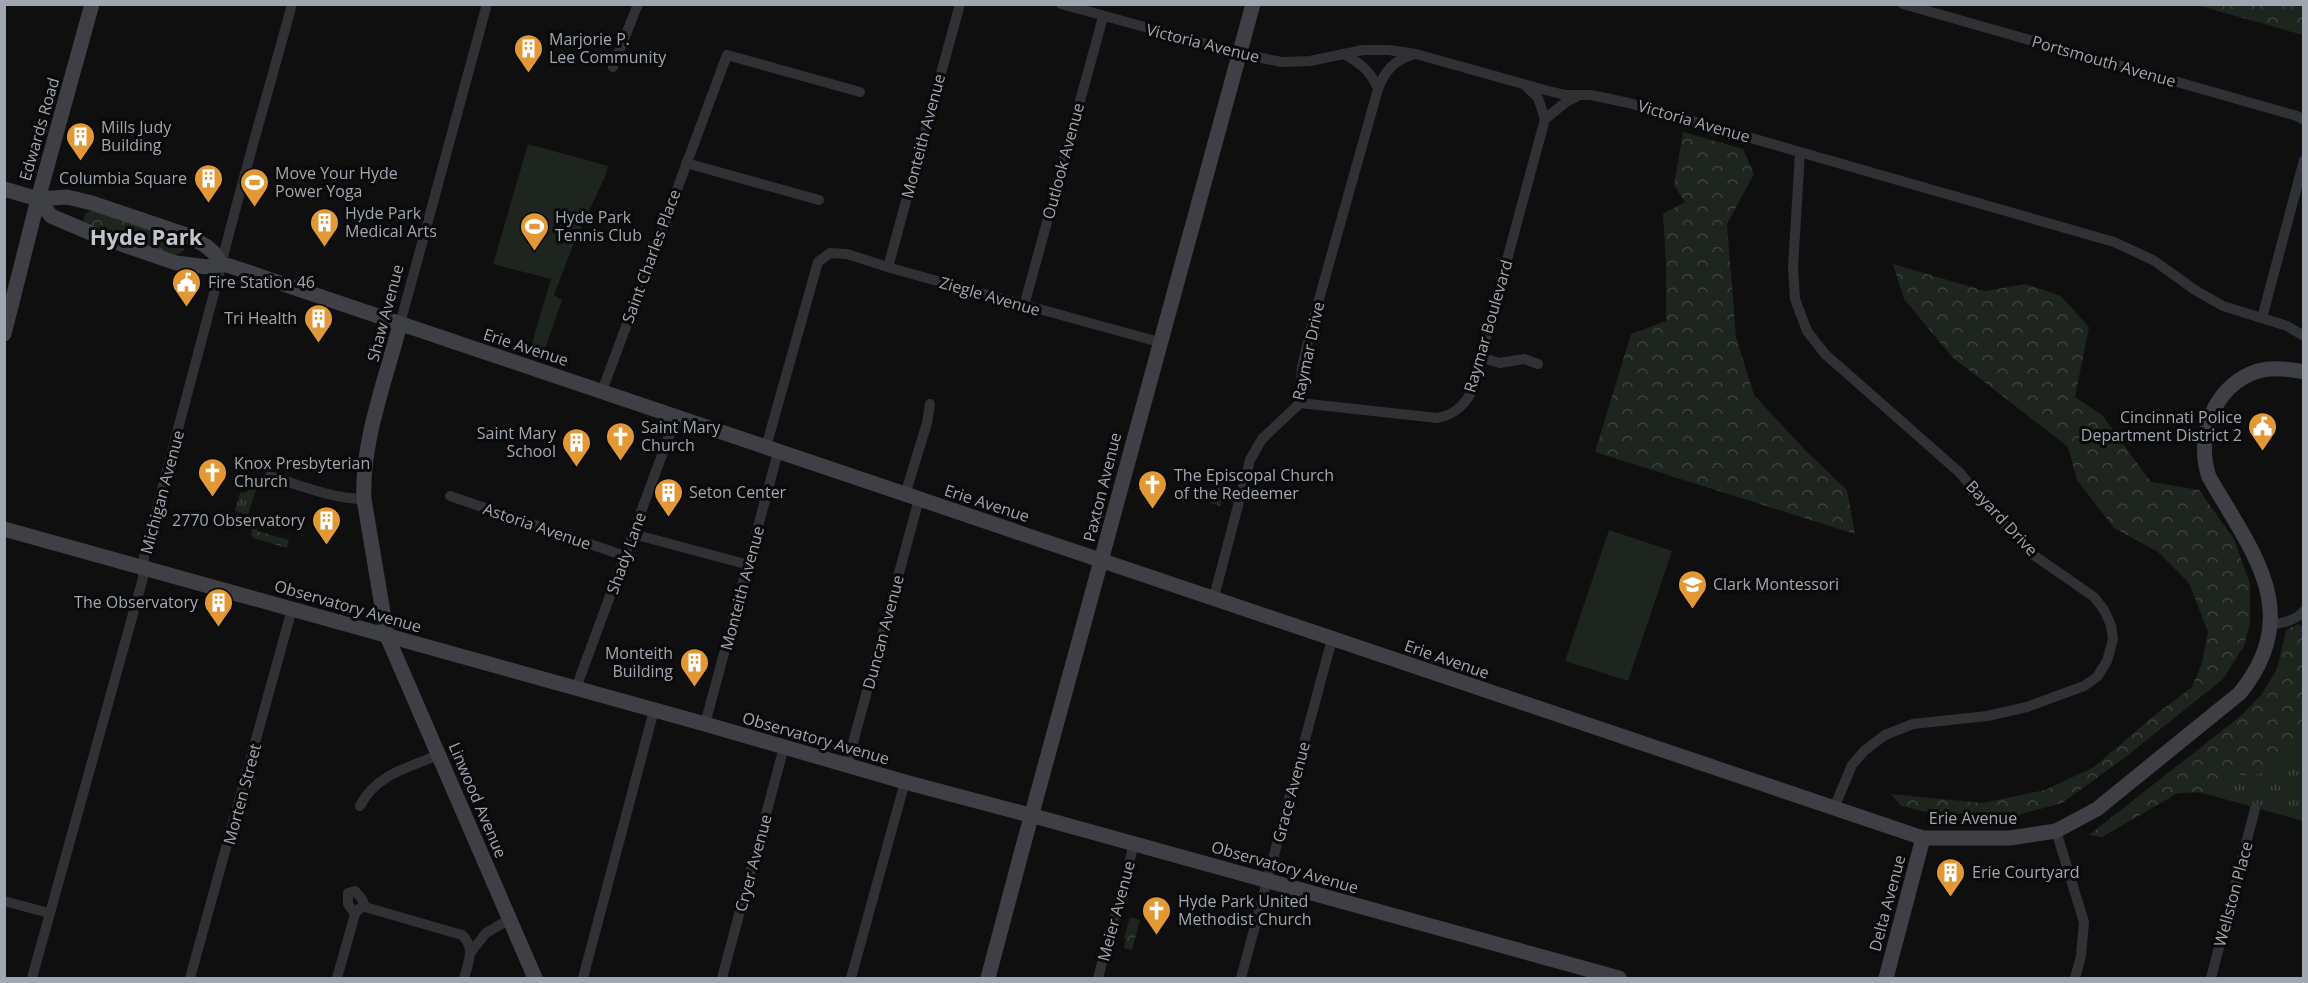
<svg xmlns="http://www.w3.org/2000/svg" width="2308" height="983" font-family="'Open Sans',sans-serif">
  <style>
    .grass { fill: url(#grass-tufts) }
    .forest { fill: url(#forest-crowns) }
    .garden { fill: #1e241e }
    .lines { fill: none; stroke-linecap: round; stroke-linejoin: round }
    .street { stroke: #303135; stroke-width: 10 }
    .secondary { stroke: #3e4045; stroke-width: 15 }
    .labels { text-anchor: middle; stroke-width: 6; stroke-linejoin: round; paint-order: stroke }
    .poi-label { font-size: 16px; fill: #a1a7b0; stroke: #0a0a0b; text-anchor: start }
    .street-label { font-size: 16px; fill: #a1a7b0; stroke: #0a0a0b }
    .district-label { font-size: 22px; font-weight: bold; fill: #c2c5cc; stroke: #0a0a0b }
  </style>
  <defs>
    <pattern id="grass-tufts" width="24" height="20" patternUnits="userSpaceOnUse" patternTransform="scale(1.5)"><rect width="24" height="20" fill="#1e241e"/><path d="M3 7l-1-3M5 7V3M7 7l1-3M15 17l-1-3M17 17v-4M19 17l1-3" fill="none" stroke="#3c413c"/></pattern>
    <pattern id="forest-crowns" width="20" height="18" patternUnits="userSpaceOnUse" patternTransform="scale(1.5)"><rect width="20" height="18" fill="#1e241e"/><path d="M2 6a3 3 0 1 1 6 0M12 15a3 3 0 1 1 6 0" fill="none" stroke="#3c413c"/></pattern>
  </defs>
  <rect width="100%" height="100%" fill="#0f0f10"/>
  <g class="grass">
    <path d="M 250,488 L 256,489 L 248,515 L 235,511 L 240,493 L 246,492 Z"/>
    <path d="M 2303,742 L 2303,821 L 2199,792 L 2215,792 L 2227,774 L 2254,775 L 2289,749 Z"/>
  </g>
  <g class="forest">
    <path d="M 2197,5 L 2303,5 L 2303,35 Z"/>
    <path d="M 1683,132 L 1743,149 L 1754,174 L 1727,224 L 1736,337 L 1754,395 L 1806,451 L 1847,490 L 1855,534 L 1595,452 L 1631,334 L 1666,321 L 1666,263 L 1663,214 L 1685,202 L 1674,185 Z"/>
    <path d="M 94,210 L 181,239 L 184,249 L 181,253 L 173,256 L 84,224 C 82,216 86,211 94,210 Z"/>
    <path d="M 1893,264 L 1985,291 L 2026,284 L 2061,296 L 2089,327 L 2075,397 L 2102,415 L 2151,482 L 2199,490 L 2234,539 L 2250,584 L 2250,623 L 2244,646 L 2223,679 L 2123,759 L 2062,803 L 2014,816 L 1927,812 L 1901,806 L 1891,794 L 1983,803 L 2045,790 L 2094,767 L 2150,719 L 2192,687 L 2202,663 L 2208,632 L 2189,583 L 2158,552 L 2114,528 L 2077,480 L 2068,447 L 1952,357 L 1904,299 Z"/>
    <path d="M 1209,477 L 1226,482 L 1220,506 L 1210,503 L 1214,485 L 1208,483 Z"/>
    <path d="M 249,518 L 260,521 L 257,531 L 289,540 L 287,548 L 253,538 L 251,535 L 252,529 L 246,527 Z"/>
    <path d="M 2298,624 L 2304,627 L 2303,742 L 2289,749 L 2281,767 L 2254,775 L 2227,775 L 2215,792 L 2178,793 L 2102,837 L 2089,835 L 2242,715 L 2261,695 L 2277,669 L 2286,630 Z"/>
    <path d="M 1130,917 L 1140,920 L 1132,950 L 1124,948 L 1126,939 L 1124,938 Z"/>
  </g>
  <g class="garden">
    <path d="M 528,144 L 608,166 L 605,177 L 576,238 L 554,295 L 562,300 L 543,355 L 530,350 L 551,279 L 493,264 Z"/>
    <path d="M 1609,530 L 1672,551 L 1628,681 L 1565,661 Z"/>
  </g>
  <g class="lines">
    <g class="street">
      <path d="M 1061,4 L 1239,53 L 1281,62 L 1310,61 L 1363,50 L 1389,50 L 1416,54 L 1541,89 L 1565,95 L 1591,95 L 1629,103 L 2114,242 L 2153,260 L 2195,290 L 2223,306 L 2287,326 L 2304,336"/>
      <path d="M 1903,4 L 2297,116 L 2304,120"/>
      <path d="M 1344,54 C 1361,64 1371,71 1378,89"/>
      <path d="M 613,67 L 638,4"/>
      <path d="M 1545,119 L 1566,102 L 1576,97"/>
      <path d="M 1800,152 L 1793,267 L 1795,299 L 1807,331 L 1825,354 L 1959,472 L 2015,537 L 2035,556 L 2094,597 L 2104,610 L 2111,625 L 2113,639 L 2107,661 L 2097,677 L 2084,686 L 2027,707 L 1987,716 L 1913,724 L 1885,735 L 1864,751 L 1852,765 L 1834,808"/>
      <path d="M 686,163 L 819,200"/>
      <path d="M 888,267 L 960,4"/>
      <path d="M 1024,306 L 1103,17"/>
      <path d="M 2262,318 L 2304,160"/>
      <path d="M 400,324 L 487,4"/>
      <path d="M 1479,357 L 1500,363 L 1524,359 L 1538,364"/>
      <path d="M 602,391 L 727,55 L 860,92"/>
      <path d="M 1300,403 L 1437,418 C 1453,415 1463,407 1471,393 L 1545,119 L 1538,98 L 1527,87"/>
      <path d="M 766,447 L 818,262 L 830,253 L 847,254 L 894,269 L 1159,342"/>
      <path d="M 270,476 C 300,485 332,499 364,499"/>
      <path d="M 905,495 L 927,423 L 930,404"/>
      <path d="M 450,496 L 625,556"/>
      <path d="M 633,534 L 749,565"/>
      <path d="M 1214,597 L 1250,460 L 1262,439 L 1300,403 L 1302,367 L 1311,328 L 1378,89 C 1385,71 1393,61 1412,55"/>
      <path d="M 2271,624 C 2282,624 2296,620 2304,611"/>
      <path d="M 576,688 L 676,417"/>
      <path d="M 705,724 L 778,452"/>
      <path d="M 847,765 L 919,499"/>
      <path d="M 360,806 C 375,775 409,767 439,755"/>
      <path d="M 2056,831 L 2084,922 L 2081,956 L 2075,978"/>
      <path d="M 4,901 L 49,913"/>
      <path d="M 355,914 L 348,904 L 348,893 L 355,891 L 362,899 L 365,907"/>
      <path d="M 471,952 L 486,933 L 508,920"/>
      <path d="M 32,978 L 143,578 L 144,557 L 217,282 C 239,189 267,97 292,4"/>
      <path d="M 190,978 L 292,609"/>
      <path d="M 337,978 L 355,914 L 360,908 L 365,907 L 462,935 C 476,948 468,963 464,978"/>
      <path d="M 583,978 L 654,710"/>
      <path d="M 722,978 L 784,747"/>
      <path d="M 851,978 L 905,782"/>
      <path d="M 1098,978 L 1134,844"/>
      <path d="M 1241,978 L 1332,639"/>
      <path d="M 2211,978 L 2255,809"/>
    </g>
    <g class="secondary">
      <path d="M 4,189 L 38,199 L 67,197 L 92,203 L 184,234 L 206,246 L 214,253 L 221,264"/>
      <path d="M 38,199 L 51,216 L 98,236 L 176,263 L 208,267 L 221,264 L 230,266 L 1923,838 L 2010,838 L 2056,831 L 2097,809 L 2240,693 C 2305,612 2252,552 2209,477 C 2195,436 2214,385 2258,371 C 2272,367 2289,369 2304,372"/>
      <path d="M 400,324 C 386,379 361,443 364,499 L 387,636 L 535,978"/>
      <path d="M 4,334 L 38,199 L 92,4"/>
      <path d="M 4,529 L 705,724 L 905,782 L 1041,818 L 1619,978"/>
      <path d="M 988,978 C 1074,653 1163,329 1253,4"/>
      <path d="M 1886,978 L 1923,838"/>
    </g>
  </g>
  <defs>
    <symbol id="building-pin" viewBox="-11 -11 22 30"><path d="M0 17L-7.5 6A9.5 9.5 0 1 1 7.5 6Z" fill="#e29935" stroke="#0a0a0b"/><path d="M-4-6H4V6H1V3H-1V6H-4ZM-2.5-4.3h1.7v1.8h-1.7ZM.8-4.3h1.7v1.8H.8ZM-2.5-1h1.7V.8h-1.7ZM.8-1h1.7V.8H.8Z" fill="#fff"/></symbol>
    <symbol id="stadium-pin" viewBox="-11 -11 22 30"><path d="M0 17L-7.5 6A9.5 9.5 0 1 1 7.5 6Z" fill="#e29935" stroke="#0a0a0b"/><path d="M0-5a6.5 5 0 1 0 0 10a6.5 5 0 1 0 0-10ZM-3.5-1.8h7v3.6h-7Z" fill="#fff"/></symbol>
    <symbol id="civic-pin" viewBox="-11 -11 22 30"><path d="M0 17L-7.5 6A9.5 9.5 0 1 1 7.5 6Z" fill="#e29935" stroke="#0a0a0b"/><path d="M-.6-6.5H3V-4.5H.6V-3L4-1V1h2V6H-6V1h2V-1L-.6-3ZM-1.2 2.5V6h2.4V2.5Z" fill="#fff"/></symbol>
    <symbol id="church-pin" viewBox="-11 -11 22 30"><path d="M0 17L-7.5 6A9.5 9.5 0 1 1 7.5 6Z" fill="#e29935" stroke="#0a0a0b"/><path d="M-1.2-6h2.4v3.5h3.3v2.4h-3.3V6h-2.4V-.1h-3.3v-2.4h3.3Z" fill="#fff"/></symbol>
    <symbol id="school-pin" viewBox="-11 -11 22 30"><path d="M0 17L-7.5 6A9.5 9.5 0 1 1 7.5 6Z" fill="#e29935" stroke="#0a0a0b"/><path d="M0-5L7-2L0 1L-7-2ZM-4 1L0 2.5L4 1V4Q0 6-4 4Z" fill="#fff"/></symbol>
  </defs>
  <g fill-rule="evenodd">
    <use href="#building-pin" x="512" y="32" width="33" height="45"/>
    <use href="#building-pin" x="64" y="120" width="33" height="45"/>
    <use href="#building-pin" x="192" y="162" width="33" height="45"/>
    <use href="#stadium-pin" x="238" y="166" width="33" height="45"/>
    <use href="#building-pin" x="308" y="206" width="33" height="45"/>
    <use href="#stadium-pin" x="518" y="210" width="33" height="45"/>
    <use href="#civic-pin" x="170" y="266" width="33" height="45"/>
    <use href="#building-pin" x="302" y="302" width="33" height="45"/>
    <use href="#civic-pin" x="2246" y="410" width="33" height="45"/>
    <use href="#church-pin" x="604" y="420" width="33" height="45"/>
    <use href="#building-pin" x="560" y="426" width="33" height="45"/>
    <use href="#church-pin" x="196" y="456" width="33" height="45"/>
    <use href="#church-pin" x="1136" y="468" width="33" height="45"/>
    <use href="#building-pin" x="652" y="476" width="33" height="45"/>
    <use href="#building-pin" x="310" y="504" width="33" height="45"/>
    <use href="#school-pin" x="1676" y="568" width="33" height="45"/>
    <use href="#building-pin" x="202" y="586" width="33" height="45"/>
    <use href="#building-pin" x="678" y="646" width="33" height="45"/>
    <use href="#building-pin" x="1934" y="856" width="33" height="45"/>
    <use href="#church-pin" x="1140" y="894" width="33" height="45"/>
  </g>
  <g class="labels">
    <g class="poi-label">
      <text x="549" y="45">Marjorie P.<tspan x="549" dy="18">Lee Community</tspan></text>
      <text x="101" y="133">Mills Judy<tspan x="101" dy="18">Building</tspan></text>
      <text x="275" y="179">Move Your Hyde<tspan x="275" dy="18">Power Yoga</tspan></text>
      <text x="187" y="184" text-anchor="end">Columbia Square</text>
      <text x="345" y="219">Hyde Park<tspan x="345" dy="18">Medical Arts</tspan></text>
      <text x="555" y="223">Hyde Park<tspan x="555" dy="18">Tennis Club</tspan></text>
      <text x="208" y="288">Fire Station 46</text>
      <text x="297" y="324" text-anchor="end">Tri Health</text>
      <text x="2242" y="423" text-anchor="end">Cincinnati Police<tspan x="2242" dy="18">Department District 2</tspan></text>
      <text x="641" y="433">Saint Mary<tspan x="641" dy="18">Church</tspan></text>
      <text x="556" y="439" text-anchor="end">Saint Mary<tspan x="556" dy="18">School</tspan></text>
      <text x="234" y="469">Knox Presbyterian<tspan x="234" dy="18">Church</tspan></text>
      <text x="1174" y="481">The Episcopal Church<tspan x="1174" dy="18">of the Redeemer</tspan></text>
      <text x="689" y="498">Seton Center</text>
      <text x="305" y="526" text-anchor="end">2770 Observatory</text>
      <text x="1713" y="590">Clark Montessori</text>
      <text x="198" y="608" text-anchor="end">The Observatory</text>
      <text x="673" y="659" text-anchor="end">Monteith<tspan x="673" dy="18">Building</tspan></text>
      <text x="1972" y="878">Erie Courtyard</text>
      <text x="1178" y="907">Hyde Park United<tspan x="1178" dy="18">Methodist Church</tspan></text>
    </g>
    <g class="street-label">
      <text transform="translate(1203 43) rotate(14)" y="6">Victoria Avenue</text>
      <text transform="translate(2104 61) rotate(16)" y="6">Portsmouth Avenue</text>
      <text transform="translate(1694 121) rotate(16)" y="6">Victoria Avenue</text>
      <text transform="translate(39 129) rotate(-74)" y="6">Edwards Road</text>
      <text transform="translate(923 136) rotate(-75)" y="6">Monteith Avenue</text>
      <text transform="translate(1063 161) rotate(-75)" y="6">Outlook Avenue</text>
      <text transform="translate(651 256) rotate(-70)" y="6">Saint Charles Place</text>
      <text transform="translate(990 296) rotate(16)" y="6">Ziegle Avenue</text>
      <text transform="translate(385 313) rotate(-75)" y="6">Shaw Avenue</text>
      <text transform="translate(1488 326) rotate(-74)" y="6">Raymar Boulevard</text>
      <text transform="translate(526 347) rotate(18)" y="6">Erie Avenue</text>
      <text transform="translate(1308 351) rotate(-78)" y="6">Raymar Drive</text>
      <text transform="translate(1102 487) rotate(-76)" y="6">Paxton Avenue</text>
      <text transform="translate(162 492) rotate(-75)" y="6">Michigan Avenue</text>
      <text transform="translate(987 503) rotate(18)" y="6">Erie Avenue</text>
      <text transform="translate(2002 518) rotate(47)" y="6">Bayard Drive</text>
      <text transform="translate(537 526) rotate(19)" y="6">Astoria Avenue</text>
      <text transform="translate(626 553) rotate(-70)" y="6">Shady Lane</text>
      <text transform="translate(742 588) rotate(-75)" y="6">Monteith Avenue</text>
      <text transform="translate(348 606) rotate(16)" y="6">Observatory Avenue</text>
      <text transform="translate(883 632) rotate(-75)" y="6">Duncan Avenue</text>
      <text transform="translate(1447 659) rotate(19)" y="6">Erie Avenue</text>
      <text transform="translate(816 738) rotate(16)" y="6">Observatory Avenue</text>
      <text transform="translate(1291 792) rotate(-75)" y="6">Grace Avenue</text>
      <text transform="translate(242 794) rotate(-75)" y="6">Morten Street</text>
      <text transform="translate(478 800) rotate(67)" y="6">Linwood Avenue</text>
      <text x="1973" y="824">Erie Avenue</text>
      <text transform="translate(753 863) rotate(-75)" y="6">Cryer Avenue</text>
      <text transform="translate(1285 867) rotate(16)" y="6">Observatory Avenue</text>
      <text transform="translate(2233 894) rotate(-75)" y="6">Wellston Place</text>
      <text transform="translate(1887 903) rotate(-75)" y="6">Delta Avenue</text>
      <text transform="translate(1116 911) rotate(-75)" y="6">Meier Avenue</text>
    </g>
    <g class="district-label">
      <text x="146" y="245">Hyde Park</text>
    </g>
  </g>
  <rect width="2308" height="983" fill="none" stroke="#a1a7b0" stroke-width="12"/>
</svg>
